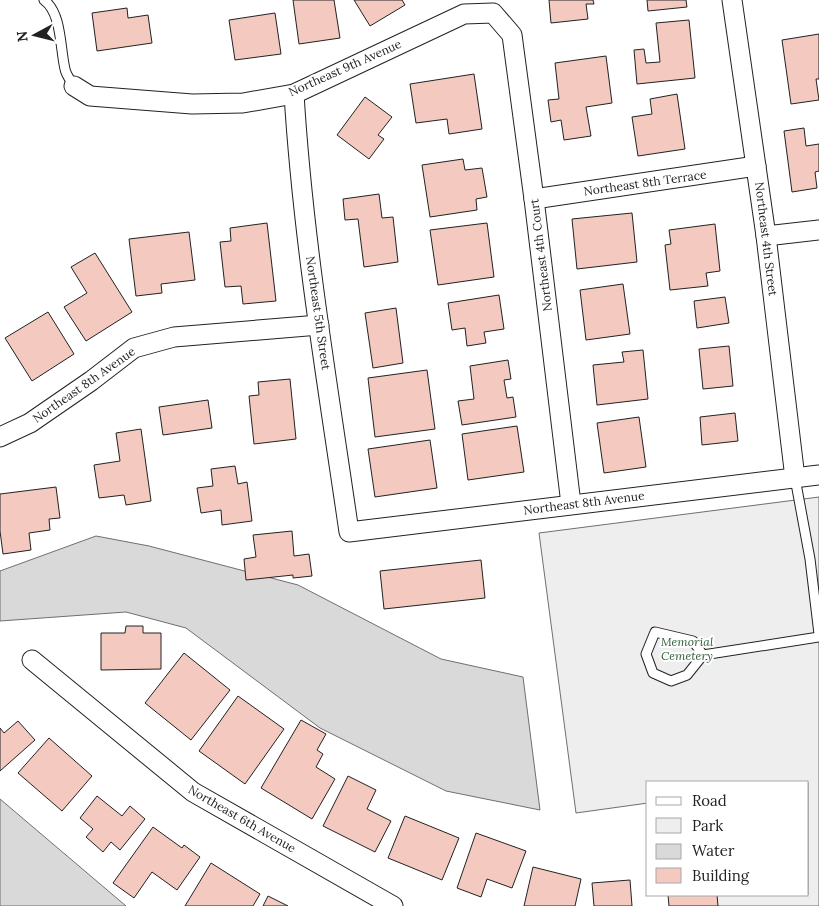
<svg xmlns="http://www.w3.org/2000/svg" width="819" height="906" font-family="Lora,serif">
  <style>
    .green { fill: #eee; stroke: #6f6f6f }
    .water { fill: #d9d9d9; stroke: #6f6f6f }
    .building { fill: #f3c9c0; stroke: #222 }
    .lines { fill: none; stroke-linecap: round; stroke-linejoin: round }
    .service-casing { stroke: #222; stroke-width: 11 }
    .minor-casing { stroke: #222; stroke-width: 21 }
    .service { stroke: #fff; stroke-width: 9 }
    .minor { stroke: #fff; stroke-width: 19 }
    .labels { text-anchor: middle; stroke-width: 4; stroke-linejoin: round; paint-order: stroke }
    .street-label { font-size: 12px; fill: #222; stroke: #fff }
    .park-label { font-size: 12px; font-style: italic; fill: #2f5e38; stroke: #fff }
  </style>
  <rect width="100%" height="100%" fill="#fff"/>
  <path class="green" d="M 819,497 L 819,906 L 715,906 L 714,895 L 808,895 L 808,782 L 648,782 L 648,803 L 576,813 L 539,533 Z"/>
  <g class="water">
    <path d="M 96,536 L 149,546 L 298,585 L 441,659 L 523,677 L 540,810 L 446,791 L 320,728 L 186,628 L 126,612 L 0,621 L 0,571 Z"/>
    <path d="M 0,799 L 126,906 L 0,906 Z"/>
  </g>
  <g class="building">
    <path d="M 293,0 L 334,0 L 340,38 L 299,44 Z"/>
    <path d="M 354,0 L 402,0 L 405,5 L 370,26 Z"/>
    <path d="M 549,0 L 593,0 L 594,4 L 586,4 L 588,19 L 551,23 Z"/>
    <path d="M 647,0 L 686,0 L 687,7 L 648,11 Z"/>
    <path d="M 127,8 L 128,18 L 148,15 L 152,43 L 97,51 L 92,13 Z"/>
    <path d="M 275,13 L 281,54 L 235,60 L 229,20 Z"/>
    <path d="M 689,20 L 695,78 L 637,84 L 634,50 L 644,49 L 646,63 L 660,62 L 656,23 Z"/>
    <path d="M 819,34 L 819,79 L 816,79 L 819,100 L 791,104 L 782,40 Z"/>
    <path d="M 606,56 L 612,103 L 586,107 L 591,136 L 564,140 L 561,120 L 551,122 L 548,100 L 559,99 L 555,63 Z"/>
    <path d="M 474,74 L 482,129 L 449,134 L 447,119 L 416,123 L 410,84 Z"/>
    <path d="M 677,94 L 685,149 L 638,156 L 632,117 L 652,114 L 650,99 Z"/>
    <path d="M 365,97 L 392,117 L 378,135 L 384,139 L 369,159 L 337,135 Z"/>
    <path d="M 804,128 L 806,146 L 819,144 L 819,171 L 815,172 L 817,188 L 792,192 L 784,131 Z"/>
    <path d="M 463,159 L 465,170 L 482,168 L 487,197 L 476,199 L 477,210 L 430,217 L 422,165 Z"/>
    <path d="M 379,194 L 382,218 L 393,217 L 398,262 L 364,267 L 358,219 L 345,220 L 343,199 Z"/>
    <path d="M 632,213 L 637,262 L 577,269 L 572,219 Z"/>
    <path d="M 267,223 L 276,301 L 243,304 L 241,286 L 225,287 L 220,242 L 231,241 L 230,228 Z"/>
    <path d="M 487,223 L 494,277 L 438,285 L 430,230 Z"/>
    <path d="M 715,224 L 720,271 L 706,273 L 708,286 L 670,290 L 665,245 L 671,244 L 669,230 Z"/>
    <path d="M 189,232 L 195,280 L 161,284 L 162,293 L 136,296 L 129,239 Z"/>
    <path d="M 95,253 L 132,312 L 86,341 L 64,307 L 87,293 L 71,267 Z"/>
    <path d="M 623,284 L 630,334 L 586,340 L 580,290 Z"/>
    <path d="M 499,295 L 504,329 L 484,332 L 486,343 L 467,346 L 465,328 L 452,330 L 448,303 Z"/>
    <path d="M 725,297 L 729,323 L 697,328 L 694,301 Z"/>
    <path d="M 396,308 L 403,363 L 373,368 L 365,313 Z"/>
    <path d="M 48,312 L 74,354 L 32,381 L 5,338 Z"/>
    <path d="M 729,346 L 733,386 L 703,389 L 699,349 Z"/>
    <path d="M 643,350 L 648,399 L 597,405 L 593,365 L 624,362 L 622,352 Z"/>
    <path d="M 508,360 L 511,379 L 504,380 L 507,398 L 513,397 L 516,417 L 462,425 L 458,401 L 474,399 L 470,366 Z"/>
    <path d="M 427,370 L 435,429 L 375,437 L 368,378 Z"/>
    <path d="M 290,379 L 296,439 L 254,444 L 249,396 L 259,395 L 258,382 Z"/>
    <path d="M 208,400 L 212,428 L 163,435 L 159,407 Z"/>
    <path d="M 735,413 L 738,441 L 702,445 L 700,417 Z"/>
    <path d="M 639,417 L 646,467 L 604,473 L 597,423 Z"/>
    <path d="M 517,426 L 524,472 L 468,480 L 462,434 Z"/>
    <path d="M 141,429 L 151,501 L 126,505 L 124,495 L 99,498 L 94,465 L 120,461 L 116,433 Z"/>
    <path d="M 430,440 L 437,488 L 375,497 L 368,449 Z"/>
    <path d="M 235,466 L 238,484 L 247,482 L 252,521 L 222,525 L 221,510 L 201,513 L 197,488 L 213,486 L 211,469 Z"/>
    <path d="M 56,487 L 60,518 L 49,519 L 50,530 L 29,533 L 31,550 L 3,554 L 0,531 L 0,494 Z"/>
    <path d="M 292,531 L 294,556 L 309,554 L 312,576 L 293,578 L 293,575 L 246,580 L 244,559 L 256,557 L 253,535 Z"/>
    <path d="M 481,560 L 485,598 L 384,609 L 380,571 Z"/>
    <path d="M 126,626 L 143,626 L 143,633 L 161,633 L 161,669 L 101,670 L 101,633 L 125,633 Z"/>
    <path d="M 184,653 L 230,690 L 191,740 L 145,703 Z"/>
    <path d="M 238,696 L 284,729 L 245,784 L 199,751 Z"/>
    <path d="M 301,720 L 326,734 L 317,750 L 323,754 L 316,767 L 335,779 L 312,819 L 261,788 Z"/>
    <path d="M 18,721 L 35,740 L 0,771 L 0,728 L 4,733 Z"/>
    <path d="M 49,738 L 92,776 L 62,811 L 18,773 Z"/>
    <path d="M 348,776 L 376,790 L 367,809 L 391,821 L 375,852 L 323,826 Z"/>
    <path d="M 97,796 L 122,816 L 130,806 L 145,819 L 120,850 L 111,842 L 103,852 L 86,837 L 93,829 L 80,818 Z"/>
    <path d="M 405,816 L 459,838 L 442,880 L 388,858 Z"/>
    <path d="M 153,827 L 182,848 L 184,845 L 200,857 L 177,890 L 152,872 L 134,898 L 113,883 Z"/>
    <path d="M 476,833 L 526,851 L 512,888 L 487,879 L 481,897 L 457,888 Z"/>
    <path d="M 211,863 L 260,894 L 253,906 L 185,906 Z"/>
    <path d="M 533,867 L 581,879 L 575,906 L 524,906 Z"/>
    <path d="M 630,880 L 632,906 L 594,906 L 592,883 Z"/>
    <path d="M 668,895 L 717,895 L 718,906 L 669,906 Z"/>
    <path d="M 268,896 L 288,906 L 263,906 Z"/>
  </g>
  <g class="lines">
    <defs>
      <g id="service">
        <path d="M 44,0 C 62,13 60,49 65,69 C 66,75 71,81 74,86"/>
        <path d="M 795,478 L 810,559 L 819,634"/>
        <path d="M 703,655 L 693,641 L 655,632 L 646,654 L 653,673 L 671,681 L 687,675 L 703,655 L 819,637"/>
      </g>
      <g id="minor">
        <path d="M 732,0 L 766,236 L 795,478"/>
        <path d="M 74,86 L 90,96 L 192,104 L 243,103 L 294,94 L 464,14 L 493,13 L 512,35 L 534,199 L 571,504"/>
        <path d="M 294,94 C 303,241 328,387 349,532 L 819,475"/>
        <path d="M 534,199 L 756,166"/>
        <path d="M 766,236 L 819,230"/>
        <path d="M 0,437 L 30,423 L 91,381 L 134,348 L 174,337 L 319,325"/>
        <path d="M 32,660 L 193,792 L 393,906"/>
      </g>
    </defs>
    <use href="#service" class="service-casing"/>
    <use href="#minor" class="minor-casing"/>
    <use href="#service" class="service"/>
    <use href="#minor" class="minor"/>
  </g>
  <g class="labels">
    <g class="street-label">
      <text transform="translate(345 68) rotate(-24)" y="4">Northeast 9th Avenue</text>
      <text transform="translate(645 183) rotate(-8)" y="4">Northeast 8th Terrace</text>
      <text transform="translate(766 239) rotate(83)" y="4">Northeast 4th Street</text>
      <text transform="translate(541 255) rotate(-97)" y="4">Northeast 4th Court</text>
      <text transform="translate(318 313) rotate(82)" y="4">Northeast 5th Street</text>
      <text transform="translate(84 385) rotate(-35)" y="4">Northeast 8th Avenue</text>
      <text transform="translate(584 503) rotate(-7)" y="4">Northeast 8th Avenue</text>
      <text transform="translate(242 819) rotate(30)" y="4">Northeast 6th Avenue</text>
    </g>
    <g class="park-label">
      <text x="687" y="646">Memorial<tspan x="687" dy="14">Cemetery</tspan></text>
    </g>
  </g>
  <rect x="646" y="781" width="162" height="115" fill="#ffffff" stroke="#a7a7a7"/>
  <rect x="656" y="797" width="25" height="8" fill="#ffffff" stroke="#a7a7a7"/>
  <text x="692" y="806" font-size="15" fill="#222222">Road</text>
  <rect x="656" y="818" width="25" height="15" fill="#eeeeee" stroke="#a7a7a7"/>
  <text x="692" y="831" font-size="15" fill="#222222">Park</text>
  <rect x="656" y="844" width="25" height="15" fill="#d9d9d9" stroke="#a7a7a7"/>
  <text x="692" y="856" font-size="15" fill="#222222">Water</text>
  <rect x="656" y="868" width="25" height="15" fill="#f3c9c0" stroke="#a7a7a7"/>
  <text x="692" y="881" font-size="15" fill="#222222">Building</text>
  <g transform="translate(35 35) rotate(263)" stroke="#ffffff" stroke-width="4" paint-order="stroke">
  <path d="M0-4L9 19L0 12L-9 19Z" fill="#222222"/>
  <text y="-8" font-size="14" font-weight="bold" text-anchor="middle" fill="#222222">N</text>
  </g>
</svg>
